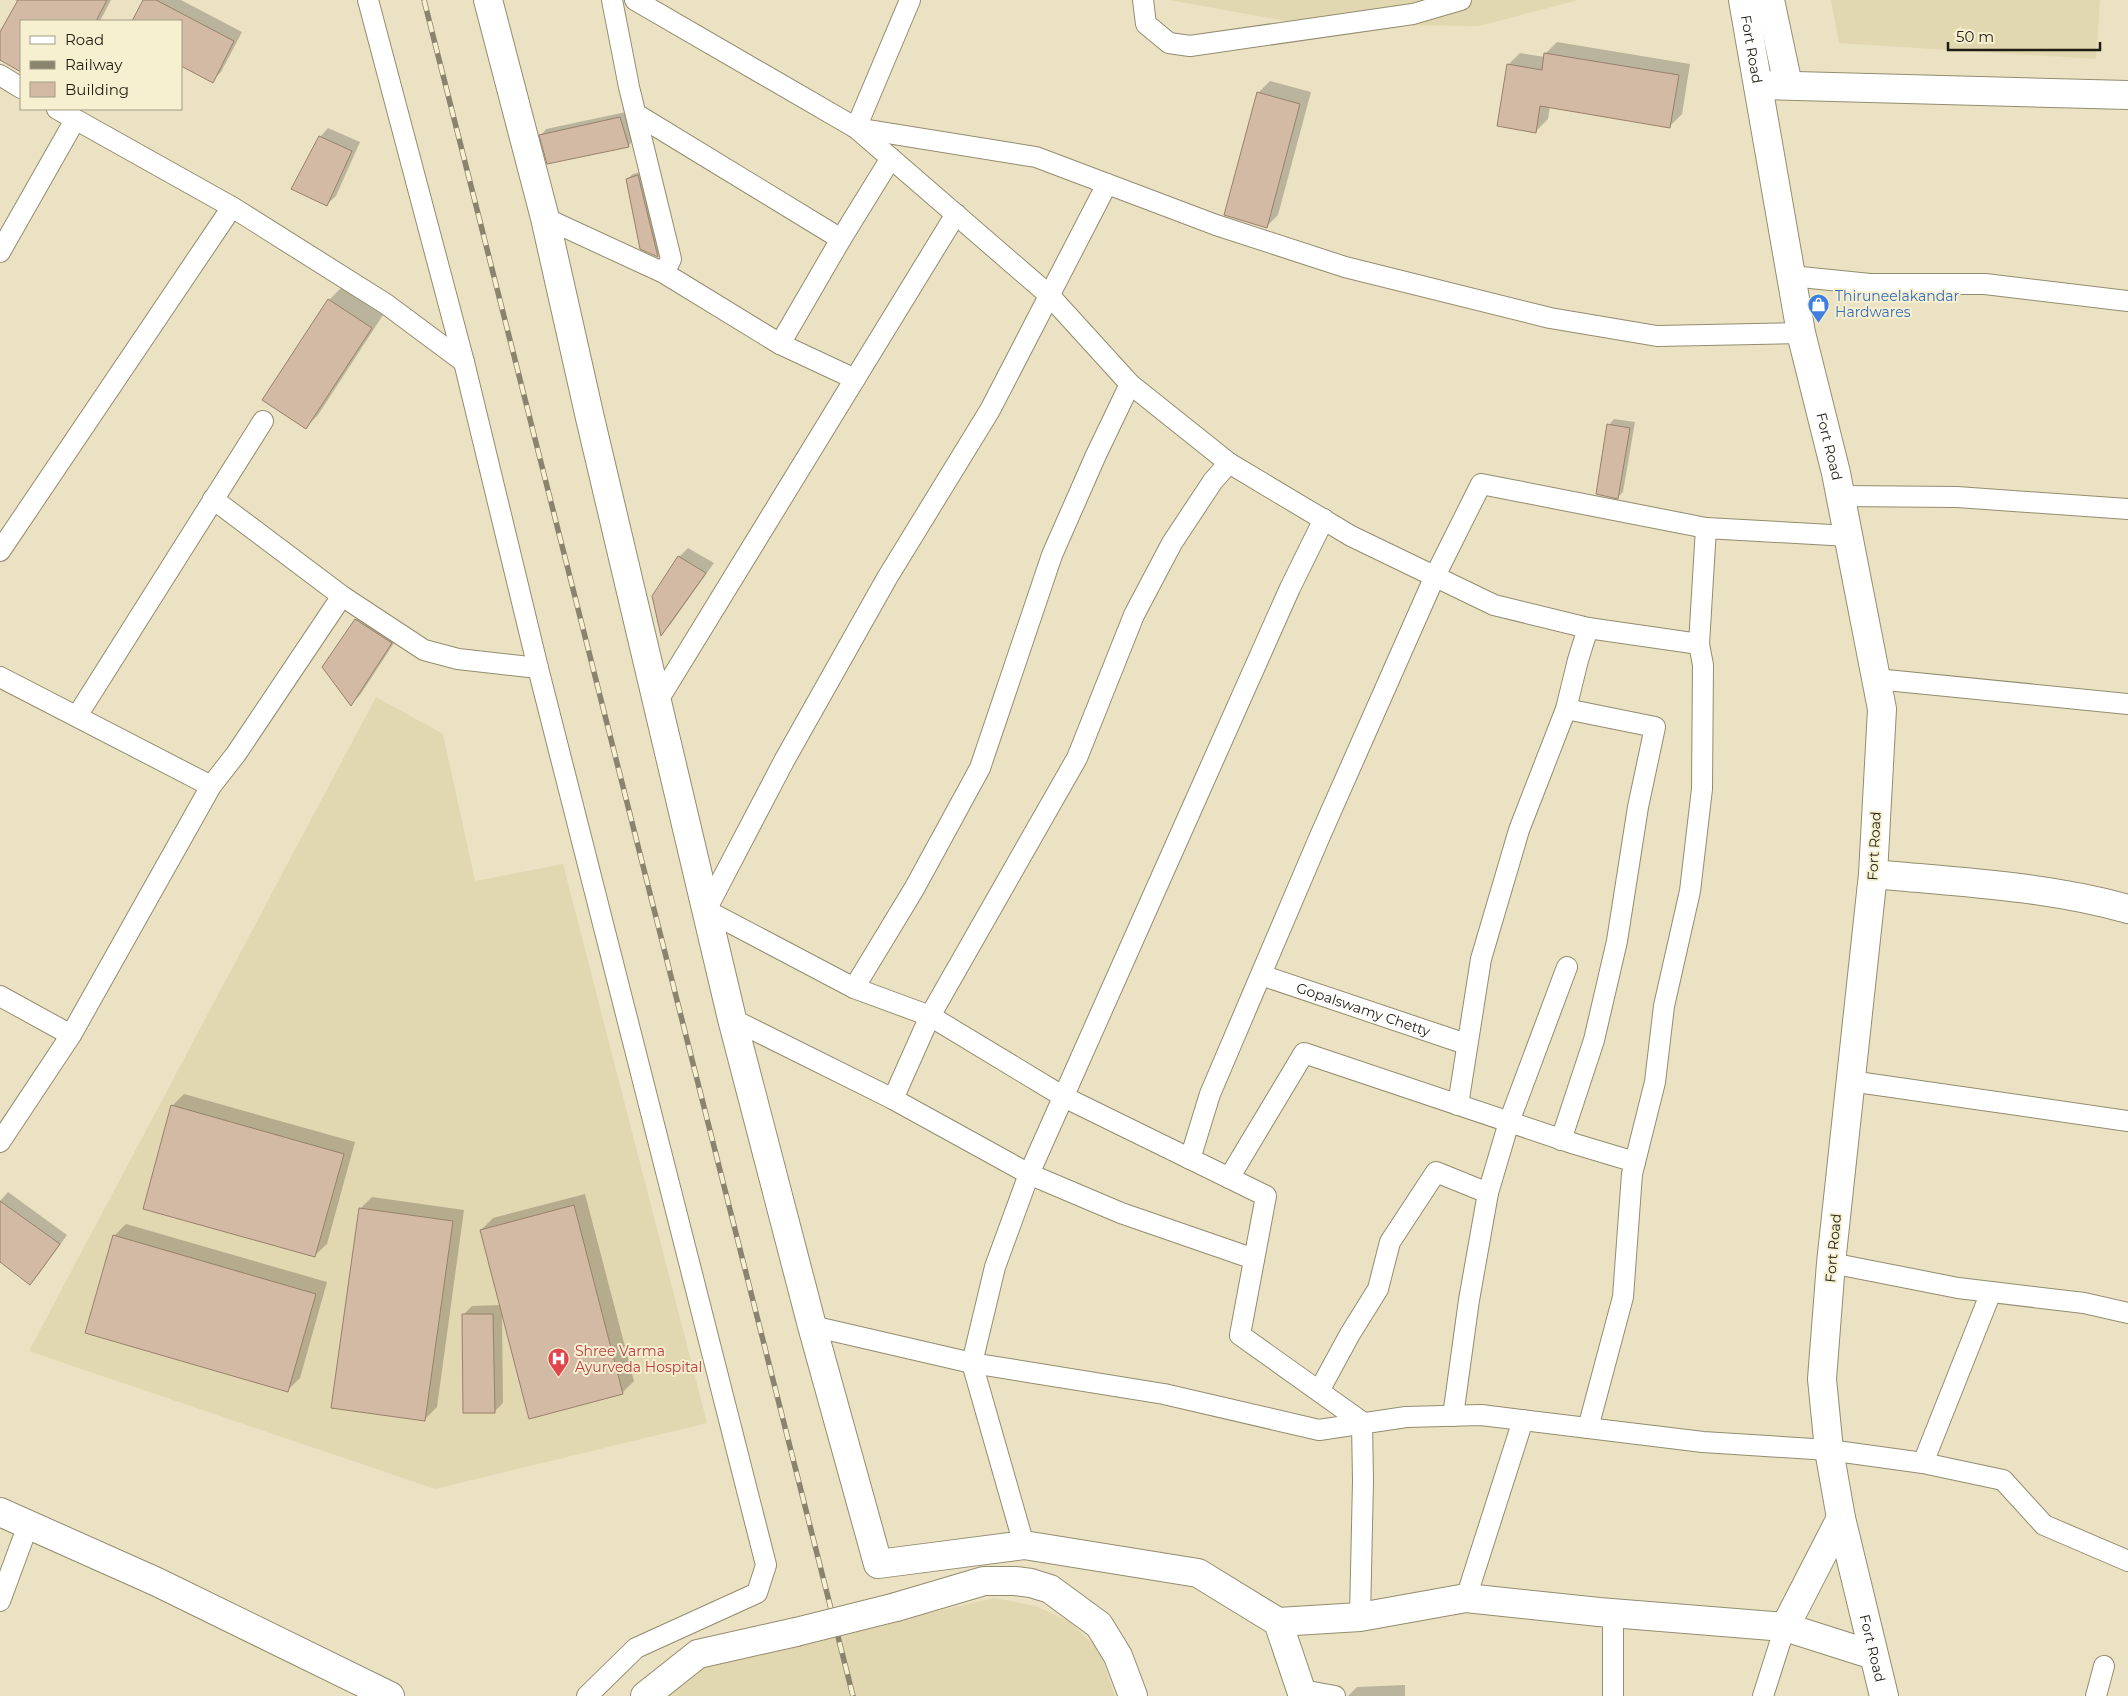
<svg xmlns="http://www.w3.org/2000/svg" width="2128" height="1696" font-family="Montserrat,sans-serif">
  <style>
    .built { fill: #e1d7b1 }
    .shadow { fill: #0003 }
    .building { fill: #d3baa4; stroke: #98816b }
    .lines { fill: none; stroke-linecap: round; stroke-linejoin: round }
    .street-casing { stroke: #938c6f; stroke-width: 22 }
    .secondary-casing { stroke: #938c6f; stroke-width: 30 }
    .street { stroke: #fff; stroke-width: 20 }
    .secondary { stroke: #fff; stroke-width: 28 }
    .rail-casing { stroke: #8a846f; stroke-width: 5.5 }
    .rail { stroke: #f7f0d0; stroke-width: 4; stroke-dasharray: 11; stroke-linecap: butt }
    .secondary-bridge-casing { stroke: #938c6f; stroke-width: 30; stroke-linecap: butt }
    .secondary-bridge { stroke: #fff; stroke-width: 28 }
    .labels { text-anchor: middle; stroke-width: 4; stroke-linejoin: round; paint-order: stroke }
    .street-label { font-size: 14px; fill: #201d12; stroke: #f7f0d0 }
    .shop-label { font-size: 14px; fill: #366cbe; stroke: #f7f0d0; text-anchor: start }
    .health-label { font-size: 14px; fill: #be3a42; stroke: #f7f0d0; text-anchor: start }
  </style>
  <rect width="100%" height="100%" fill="#eae2c3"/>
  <g class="built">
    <path d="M 1169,0 L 1578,0 L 1479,26 L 1303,24 Z"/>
    <path d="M 1831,0 L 2100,0 L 2096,59 L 1839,43 Z"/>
    <path d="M 376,697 L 443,734 L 475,881 L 563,864 L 707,1423 L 435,1489 L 29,1351 Z"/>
    <path d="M 994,1598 L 1036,1606 L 1070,1622 L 1100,1651 L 1115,1696 L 662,1696 L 679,1680 L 708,1665 Z"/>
  </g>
  <g class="shadow">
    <path d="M 15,0 L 111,0 L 100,21 L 21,21 L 21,70 L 0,58 L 0,34 L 18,2 Z"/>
    <path d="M 145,0 L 181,0 L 242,32 L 221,72 L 212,81 L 181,21 L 134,21 Z"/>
    <path d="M 1557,42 L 1690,64 L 1682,114 L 1670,126 L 1550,106 L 1548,119 L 1536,131 L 1508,65 L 1520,53 L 1545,57 L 1545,54 Z"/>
    <path d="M 1270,81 L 1311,92 L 1278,215 L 1266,227 L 1258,93 Z"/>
    <path d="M 626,112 L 634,140 L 628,146 L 541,135 L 546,129 Z"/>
    <path d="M 328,128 L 360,142 L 336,196 L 327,204 L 320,137 Z"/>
    <path d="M 644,171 L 663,250 L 658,256 L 641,248 L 627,179 L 633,174 Z"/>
    <path d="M 341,288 L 383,315 L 318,415 L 306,427 L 264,399 L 329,300 Z"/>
    <path d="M 1614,419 L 1635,422 L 1623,492 L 1618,497 L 1609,425 Z"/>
    <path d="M 688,548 L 714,563 L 670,625 L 662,633 L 679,557 Z"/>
    <path d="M 364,611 L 400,634 L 360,695 L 351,704 L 324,667 L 356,619 Z"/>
    <path d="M 184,1094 L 355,1142 L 327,1244 L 315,1255 L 172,1106 Z"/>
    <path d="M 8,1192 L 67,1235 L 39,1274 L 30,1283 L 0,1261 L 0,1201 Z"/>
    <path d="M 585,1194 L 634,1381 L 622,1393 L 502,1315 L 503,1403 L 494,1412 L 463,1315 L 472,1306 L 500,1305 L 481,1230 L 493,1218 Z"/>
    <path d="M 372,1197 L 464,1210 L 437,1407 L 425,1419 L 360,1209 Z"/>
    <path d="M 126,1224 L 327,1282 L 300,1378 L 288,1390 L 114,1236 Z"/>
    <path d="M 1405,1685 L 1405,1696 L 1348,1696 L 1357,1687 Z"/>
  </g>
  <g class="building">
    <path d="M 18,0 L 107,0 L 96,21 L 21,21 L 21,72 L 0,60 L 0,32 Z"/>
    <path d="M 143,0 L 156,0 L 234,41 L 213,83 L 181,66 L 181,21 L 132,21 Z"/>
    <path d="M 1544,53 L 1679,75 L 1670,128 L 1540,106 L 1536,133 L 1497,126 L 1507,64 L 1542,70 Z"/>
    <path d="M 1257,92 L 1300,104 L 1267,228 L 1224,215 Z"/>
    <path d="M 620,117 L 629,147 L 547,164 L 539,135 Z"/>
    <path d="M 319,136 L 352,151 L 327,206 L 291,189 Z"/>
    <path d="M 638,175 L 658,257 L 640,249 L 626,179 Z"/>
    <path d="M 328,299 L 372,328 L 306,429 L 262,400 Z"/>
    <path d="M 1607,424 L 1630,428 L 1618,499 L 1596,494 Z"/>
    <path d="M 678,556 L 706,573 L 661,636 L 652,596 Z"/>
    <path d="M 355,619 L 392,643 L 351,706 L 322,667 Z"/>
    <path d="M 171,1105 L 344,1154 L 315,1257 L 143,1209 Z"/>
    <path d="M 0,1201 L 60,1244 L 30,1285 L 0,1262 Z"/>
    <path d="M 574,1205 L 623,1394 L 529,1419 L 480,1230 Z"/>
    <path d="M 359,1208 L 453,1221 L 425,1421 L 331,1408 Z"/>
    <path d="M 113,1235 L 316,1294 L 288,1392 L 85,1333 Z"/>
    <path d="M 462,1314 L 493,1314 L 495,1413 L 463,1413 Z"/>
  </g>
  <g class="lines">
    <defs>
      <g id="street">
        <path d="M 368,0 L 464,362 L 538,668 L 766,1565 L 757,1593 L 636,1648 L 587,1696"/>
        <path d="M 612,0 L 629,87 L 671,259 L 664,273"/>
        <path d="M 635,0 L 856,128 L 1049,295 L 1130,384 L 1229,463 L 1351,536 L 1494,605 L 1588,628 L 1699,644"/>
        <path d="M 1143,0 L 1146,24 L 1169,43 L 1190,46 L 1413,14 L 1461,0"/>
        <path d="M 0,75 L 21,88"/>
        <path d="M 57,109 L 232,207 L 386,304 L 464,362"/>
        <path d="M 636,114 L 841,239"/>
        <path d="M 856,128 L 1036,157 L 1216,225 L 1345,267 L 1550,318 L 1657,336 L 1801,333"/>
        <path d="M 856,128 L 910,0"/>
        <path d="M 1107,184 L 990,410 L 887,578 L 784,761 L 706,910 L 854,988 L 930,1016 L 1064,1097 L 1266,1196 L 1240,1335 L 1362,1422 L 1363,1481 L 1360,1617"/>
        <path d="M 545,218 L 664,273 L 780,344 L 855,379"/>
        <path d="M 0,252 L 75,120"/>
        <path d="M 1791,276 L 1870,284 L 1985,284 L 2128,301"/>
        <path d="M 780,344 L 841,239 L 891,158"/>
        <path d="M 1841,496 L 1957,497 L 2128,509"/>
        <path d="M 213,499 L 342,596"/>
        <path d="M 0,551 L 232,207"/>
        <path d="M 0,677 L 211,786"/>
        <path d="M 1876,679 L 2128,704"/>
        <path d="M 657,702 L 956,214"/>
        <path d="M 77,716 L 263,421"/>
        <path id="s1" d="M 1261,975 L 1466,1044"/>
        <path d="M 854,988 L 914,889 L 980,768 L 1052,555 L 1096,455 L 1130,384"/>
        <path d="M 0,996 L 71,1035"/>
        <path d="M 732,1019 L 893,1099 L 1029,1174 L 1121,1213 L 1254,1259"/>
        <path d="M 1850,1081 L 2128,1121"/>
        <path d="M 893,1099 L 930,1016 L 1077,758 L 1134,615 L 1172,543 L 1213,481 L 1229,463"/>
        <path d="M 1458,1105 L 1481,959 L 1519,830 L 1566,709 L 1578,660 L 1588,628"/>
        <path d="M 1561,1140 L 1594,1040 L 1617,941 L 1638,807 L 1655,727 L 1566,709"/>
        <path d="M 0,1142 L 71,1035 L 211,786 L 236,754 L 342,596 L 424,650 L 458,659 L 538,668"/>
        <path d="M 1190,1159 L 1210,1094 L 1320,836 L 1435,576 L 1481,484 L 1706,528"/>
        <path d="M 1229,1178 L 1304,1053 L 1575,1144 L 1635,1162"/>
        <path d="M 1831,1263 L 1958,1288 L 2084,1303 L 2128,1313"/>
        <path d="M 812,1326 L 972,1363 L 1164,1394 L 1319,1430 L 1406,1417 L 1481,1415 L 1703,1442 L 1829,1450 L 1923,1463 L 2003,1480 L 2044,1525 L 2128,1561"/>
        <path d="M 1319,1391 L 1350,1334 L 1378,1289 L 1390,1242 L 1436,1172 L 1488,1193"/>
        <path d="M 1453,1416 L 1469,1300 L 1488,1193 L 1509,1122 L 1567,967"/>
        <path d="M 1588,1428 L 1623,1297 L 1632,1174 L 1655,1082 L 1664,1006 L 1690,891 L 1702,789 L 1703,665 L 1699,644 L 1706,528 L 1849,536"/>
        <path d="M 1923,1463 L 1991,1292"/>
        <path d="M 1024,1545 L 972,1363 L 995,1267 L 1029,1174 L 1290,588 L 1324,519"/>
        <path d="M 1466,1598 L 1523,1420"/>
        <path d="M 0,1601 L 28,1525"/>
        <path d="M 1302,1690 L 1335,1696"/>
        <path d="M 1613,1696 L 1613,1613"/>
        <path d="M 1763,1696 L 1785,1627"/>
        <path d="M 2096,1696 L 2104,1666"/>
      </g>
      <g id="secondary">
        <path d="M 488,0 L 545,218 L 590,418 L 732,1019 L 812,1326 L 878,1564 L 1024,1545 L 1198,1573 L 1278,1622 L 1303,1696"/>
        <path id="s2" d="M 1743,0 L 1801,333 L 1836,473 L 1882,709 L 1873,874 L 1831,1263 L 1822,1379 L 1829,1450 L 1841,1518 L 1884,1696"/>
        <path d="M 1770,0 L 1788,85"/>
        <path d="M 1758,85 L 2128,95"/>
        <path d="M 1873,874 C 1958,882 2046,886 2128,909"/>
        <path d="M 0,1512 L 157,1582 L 390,1696"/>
        <path d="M 896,1607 L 984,1581 L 1015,1581 L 1031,1583 L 1050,1589 L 1099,1625 L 1118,1656 L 1133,1696"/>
        <path d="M 1278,1622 L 1360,1617 L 1466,1598 L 1599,1612 L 1785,1627 L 1873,1655"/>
        <path d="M 1785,1627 L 1841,1518"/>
        <path d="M 645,1696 L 698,1654 L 796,1632"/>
      </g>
    </defs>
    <use href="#street" class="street-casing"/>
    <use href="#secondary" class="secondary-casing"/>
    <use href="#street" class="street"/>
    <use href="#secondary" class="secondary"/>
    <defs>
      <path id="rail" d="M 424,0 L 853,1696"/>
    </defs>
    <use href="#rail" class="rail-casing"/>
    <use href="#rail" class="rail"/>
    <defs>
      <path id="secondary-bridge" d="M 796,1632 L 896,1607"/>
    </defs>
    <use href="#secondary-bridge" class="secondary-bridge-casing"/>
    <use href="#secondary-bridge" class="secondary-bridge"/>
  </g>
  <defs>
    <symbol id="shop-pin" viewBox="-11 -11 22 30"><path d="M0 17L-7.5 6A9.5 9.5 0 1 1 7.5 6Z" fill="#3f7fe0" stroke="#f7f0d0"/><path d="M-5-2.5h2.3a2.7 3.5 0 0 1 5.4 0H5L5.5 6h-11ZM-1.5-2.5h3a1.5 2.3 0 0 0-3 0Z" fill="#fff"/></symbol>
    <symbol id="hospital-pin" viewBox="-11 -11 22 30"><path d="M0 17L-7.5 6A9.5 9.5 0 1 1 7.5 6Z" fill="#e0444e" stroke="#f7f0d0"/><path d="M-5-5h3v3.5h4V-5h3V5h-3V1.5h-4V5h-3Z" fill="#fff"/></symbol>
  </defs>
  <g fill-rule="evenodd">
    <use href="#shop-pin" x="1806" y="292" width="25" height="34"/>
    <use href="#hospital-pin" x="546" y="1346" width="25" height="34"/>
  </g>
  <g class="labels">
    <g class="street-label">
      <text dy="5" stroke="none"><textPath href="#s2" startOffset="50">Fort Road</textPath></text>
      <text dy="5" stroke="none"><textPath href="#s2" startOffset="455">Fort Road</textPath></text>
      <text transform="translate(1874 846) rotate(-87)" y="5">Fort Road</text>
      <text dy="5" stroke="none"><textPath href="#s1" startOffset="108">Gopalswamy Chetty</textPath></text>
      <text transform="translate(1833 1248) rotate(-85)" y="5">Fort Road</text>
      <text dy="5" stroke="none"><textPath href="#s2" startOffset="1670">Fort Road</textPath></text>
    </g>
    <g class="shop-label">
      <text x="1835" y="301">Thiruneelakandar<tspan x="1835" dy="16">Hardwares</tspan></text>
    </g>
    <g class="health-label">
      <text x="575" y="1356">Shree Varma<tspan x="575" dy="16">Ayurveda Hospital</tspan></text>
    </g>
  </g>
  <rect x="20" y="20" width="162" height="90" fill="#f7f0d0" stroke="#a19c84"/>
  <rect x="30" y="36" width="25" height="8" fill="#ffffff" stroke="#a19c84"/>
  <text x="65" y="45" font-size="15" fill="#201d12">Road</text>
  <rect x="30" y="61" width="25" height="8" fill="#8a846f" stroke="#a19c84"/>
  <text x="65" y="70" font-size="15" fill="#201d12">Railway</text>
  <rect x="30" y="82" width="25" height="15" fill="#d3baa4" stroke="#a19c84"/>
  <text x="65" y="95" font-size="15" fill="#201d12">Building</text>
  <path d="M1948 42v8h152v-8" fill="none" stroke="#201d12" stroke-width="2.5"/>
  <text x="1956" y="42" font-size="15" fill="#201d12" stroke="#f7f0d0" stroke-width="4" paint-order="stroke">50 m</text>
</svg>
